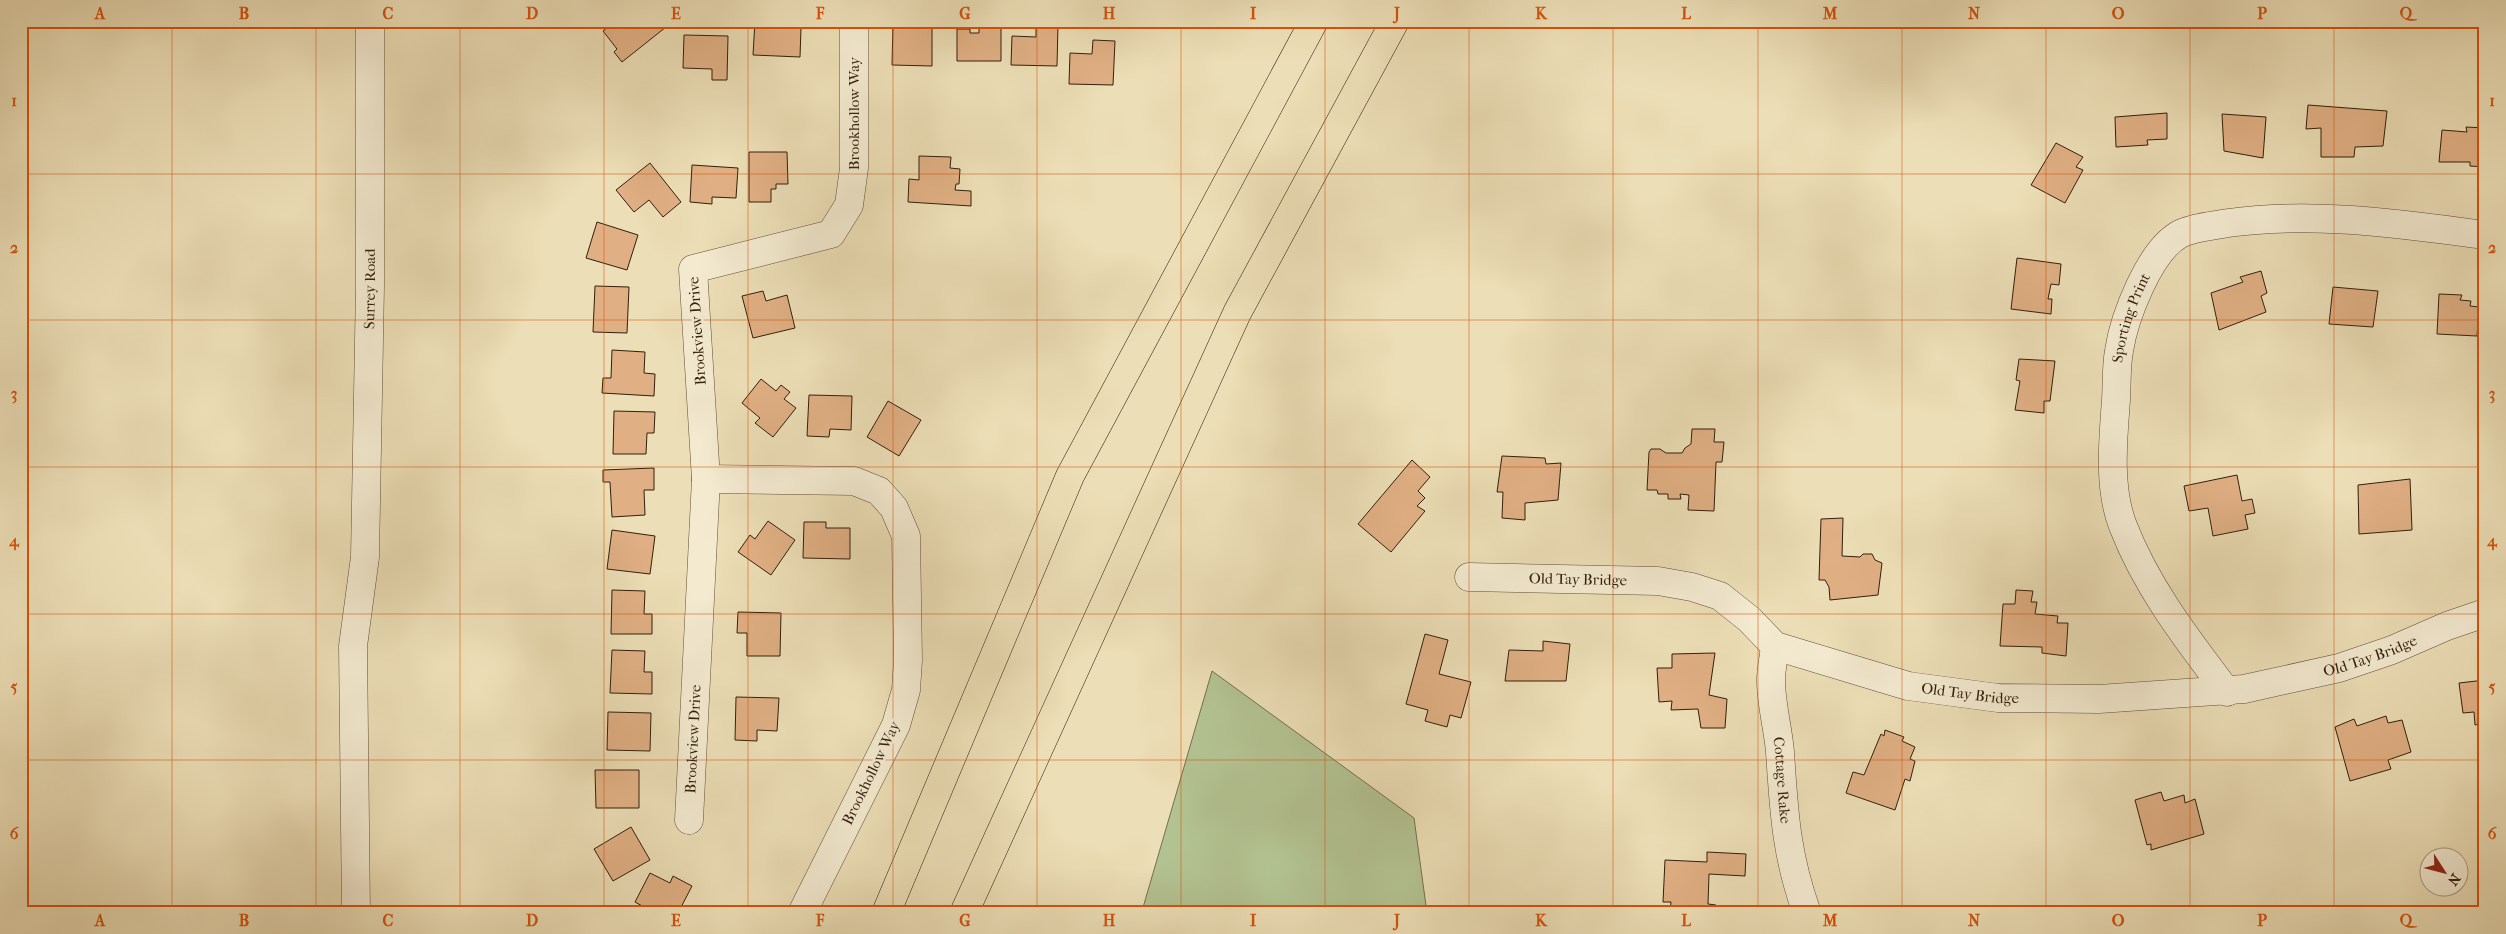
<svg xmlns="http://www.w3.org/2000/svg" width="2506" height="934" font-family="'IM FELL French Canon',serif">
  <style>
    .green { fill: #b3c291; stroke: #73704e }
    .building { fill: #e0b084; stroke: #331f0b }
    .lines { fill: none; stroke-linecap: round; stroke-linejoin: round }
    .minor-casing { stroke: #614f36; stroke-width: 29 }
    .highway-casing { stroke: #331f0b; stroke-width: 29 }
    .minor { stroke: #f3ead0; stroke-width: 28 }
    .highway { stroke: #ecdeb6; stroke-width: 28 }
    .grid { fill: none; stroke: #d6530c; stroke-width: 1; stroke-opacity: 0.55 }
    .labels { text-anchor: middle; stroke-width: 5; stroke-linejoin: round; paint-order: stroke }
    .street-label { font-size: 15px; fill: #331f0b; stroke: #f3ead0 }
    .neatline { fill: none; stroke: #d6530c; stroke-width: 2 }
    .grid-label { font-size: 16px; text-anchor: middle; font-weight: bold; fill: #d6530c }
  </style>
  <rect width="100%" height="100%" fill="#ecdeb6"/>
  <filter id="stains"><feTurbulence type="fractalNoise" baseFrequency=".004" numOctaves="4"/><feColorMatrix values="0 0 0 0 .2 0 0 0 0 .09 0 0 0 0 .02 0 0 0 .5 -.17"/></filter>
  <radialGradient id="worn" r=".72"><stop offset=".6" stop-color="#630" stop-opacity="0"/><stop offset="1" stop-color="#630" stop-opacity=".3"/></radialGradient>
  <path class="green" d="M 1212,671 L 1414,818 L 1427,913 L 1025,913 L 1029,908 L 1142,911 Z"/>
  <g class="building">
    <path d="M 615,21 L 661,21 L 666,27 L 622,62 L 614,52 L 617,49 L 603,31 Z"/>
    <path d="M 755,21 L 776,21 L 776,27 L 801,28 L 800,57 L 753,55 Z"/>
    <path d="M 910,21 L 932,21 L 932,66 L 892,65 L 893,24 L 910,24 Z"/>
    <path d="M 979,21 L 1001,21 L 1001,61 L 957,61 L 957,29 L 970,29 L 970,33 L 979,33 Z"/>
    <path d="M 1036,24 L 1058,25 L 1057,66 L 1011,65 L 1012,36 L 1036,37 Z"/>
    <path d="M 684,35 L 728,36 L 727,80 L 712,80 L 712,69 L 683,68 Z"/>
    <path d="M 1093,40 L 1115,41 L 1113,85 L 1069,84 L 1070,53 L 1092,54 Z"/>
    <path d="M 2308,105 L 2387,111 L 2383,146 L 2355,147 L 2354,157 L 2321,157 L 2321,128 L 2306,129 Z"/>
    <path d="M 2167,113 L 2167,139 L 2147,140 L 2148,145 L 2116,147 L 2115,117 Z"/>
    <path d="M 2222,114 L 2266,117 L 2263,158 L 2224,151 Z"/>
    <path d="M 2466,127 L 2485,128 L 2485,167 L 2470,166 L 2470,162 L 2439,162 L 2442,130 L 2467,132 Z"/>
    <path d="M 2056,143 L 2083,157 L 2076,167 L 2083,170 L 2065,203 L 2031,185 Z"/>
    <path d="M 749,152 L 787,152 L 788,184 L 776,184 L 776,189 L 771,189 L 771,202 L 749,202 Z"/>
    <path d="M 919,156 L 951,157 L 950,168 L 960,169 L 959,184 L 956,184 L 955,190 L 971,191 L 971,206 L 908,202 L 909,179 L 919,180 Z"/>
    <path d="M 650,163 L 681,202 L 663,217 L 649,200 L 634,212 L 616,190 Z"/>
    <path d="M 692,165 L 738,168 L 736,198 L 712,197 L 712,204 L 690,202 Z"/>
    <path d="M 597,222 L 638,235 L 627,270 L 586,258 Z"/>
    <path d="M 2017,258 L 2061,264 L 2059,285 L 2051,284 L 2048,299 L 2052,299 L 2051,314 L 2011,309 Z"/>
    <path d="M 2261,271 L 2267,293 L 2261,296 L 2266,312 L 2219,330 L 2211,293 L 2243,282 L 2240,277 Z"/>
    <path d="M 595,286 L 629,287 L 627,333 L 593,332 Z"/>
    <path d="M 2333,287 L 2378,291 L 2373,327 L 2329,324 Z"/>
    <path d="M 763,291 L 766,301 L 787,295 L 795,328 L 753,338 L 742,296 Z"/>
    <path d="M 2439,294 L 2462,295 L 2460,300 L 2471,301 L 2470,306 L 2479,307 L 2477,336 L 2437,334 Z"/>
    <path d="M 612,350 L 645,352 L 644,373 L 655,374 L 654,396 L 602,393 L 603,378 L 611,378 Z"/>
    <path d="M 2019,359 L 2055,361 L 2050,401 L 2044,401 L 2044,413 L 2015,410 L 2020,381 L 2016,380 Z"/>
    <path d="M 761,379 L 776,391 L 781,385 L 790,392 L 784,399 L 796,408 L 773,437 L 755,423 L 760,418 L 742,403 Z"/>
    <path d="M 809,395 L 852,396 L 851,430 L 830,429 L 829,437 L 807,436 Z"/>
    <path d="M 888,401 L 921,420 L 899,456 L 867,437 Z"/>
    <path d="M 614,411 L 655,412 L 654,433 L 647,433 L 646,454 L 613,454 Z"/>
    <path d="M 1692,429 L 1715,429 L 1714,442 L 1724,442 L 1722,462 L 1716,462 L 1714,511 L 1688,510 L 1689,495 L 1680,494 L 1681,499 L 1668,499 L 1668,494 L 1658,494 L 1657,490 L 1647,490 L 1649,452 L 1651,449 L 1660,449 L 1666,453 L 1682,453 L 1685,448 L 1691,444 Z"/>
    <path d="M 1502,456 L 1545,458 L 1546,464 L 1561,463 L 1558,500 L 1525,503 L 1525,520 L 1502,518 L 1503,492 L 1497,492 Z"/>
    <path d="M 1412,460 L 1430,477 L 1418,491 L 1425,498 L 1417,506 L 1425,511 L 1391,552 L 1358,524 Z"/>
    <path d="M 654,468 L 654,490 L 644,490 L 645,515 L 612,517 L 610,482 L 603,482 L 603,470 Z"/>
    <path d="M 2237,475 L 2242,501 L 2252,499 L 2255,513 L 2245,515 L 2248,529 L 2213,536 L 2208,508 L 2189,511 L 2184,486 Z"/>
    <path d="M 2410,479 L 2412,530 L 2359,534 L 2358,485 Z"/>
    <path d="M 1843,518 L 1842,556 L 1860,557 L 1863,554 L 1872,554 L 1875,560 L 1882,563 L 1878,595 L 1830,600 L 1829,587 L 1825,580 L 1819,580 L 1821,519 Z"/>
    <path d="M 768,521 L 795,540 L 771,575 L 738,552 L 750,535 L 755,539 Z"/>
    <path d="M 804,522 L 826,522 L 826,528 L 850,528 L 850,559 L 803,558 Z"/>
    <path d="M 612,530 L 655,536 L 650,574 L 607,569 Z"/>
    <path d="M 612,590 L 645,591 L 644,614 L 652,614 L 652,634 L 611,634 Z"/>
    <path d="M 2016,590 L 2033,591 L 2031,602 L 2037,602 L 2035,614 L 2058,616 L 2057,623 L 2068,623 L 2066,656 L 2042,653 L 2042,647 L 2000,646 L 2003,604 L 2015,604 Z"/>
    <path d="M 738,612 L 781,613 L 780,656 L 747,656 L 747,633 L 737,633 Z"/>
    <path d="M 1425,634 L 1448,640 L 1439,674 L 1471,682 L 1461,718 L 1450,715 L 1447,727 L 1425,721 L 1428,710 L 1406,704 Z"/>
    <path d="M 1543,641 L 1570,644 L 1566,681 L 1505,681 L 1509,650 L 1543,651 Z"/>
    <path d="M 612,650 L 645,651 L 644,672 L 652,672 L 652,694 L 610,693 Z"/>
    <path d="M 1715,653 L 1709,695 L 1727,699 L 1725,728 L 1701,728 L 1698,709 L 1671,710 L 1672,701 L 1659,702 L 1657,668 L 1672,668 L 1672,654 Z"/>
    <path d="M 2485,680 L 2485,723 L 2475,725 L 2474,712 L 2463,713 L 2459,683 Z"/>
    <path d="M 736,697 L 779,698 L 777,731 L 757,730 L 757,741 L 735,740 Z"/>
    <path d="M 608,712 L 651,713 L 650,751 L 607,750 Z"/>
    <path d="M 2386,716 L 2388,723 L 2402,720 L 2411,752 L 2388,760 L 2391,769 L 2350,781 L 2335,727 L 2354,719 L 2357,726 Z"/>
    <path d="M 1885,730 L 1904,737 L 1902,741 L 1915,747 L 1910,759 L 1915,761 L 1910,781 L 1905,779 L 1895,810 L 1846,793 L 1853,772 L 1864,775 L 1881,734 L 1884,736 Z"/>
    <path d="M 595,770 L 639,770 L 639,808 L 596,808 Z"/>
    <path d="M 2161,792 L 2164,801 L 2184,795 L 2185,803 L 2195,799 L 2204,834 L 2151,850 L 2151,844 L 2147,845 L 2135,800 Z"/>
    <path d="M 631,827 L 650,860 L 613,881 L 594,849 Z"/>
    <path d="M 1707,852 L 1746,854 L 1745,876 L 1709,874 L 1708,904 L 1716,905 L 1715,913 L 1670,913 L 1671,902 L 1663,902 L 1665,860 L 1707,862 Z"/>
    <path d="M 650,873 L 670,883 L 673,876 L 692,886 L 678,913 L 655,913 L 635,902 Z"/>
  </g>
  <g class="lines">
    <defs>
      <g id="minor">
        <path d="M 706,479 L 854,481 L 879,491 L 894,508 L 906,536 L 908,660 L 906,690 L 896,725 L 802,913"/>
        <path id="s1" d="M 1469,577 L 1658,581 L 1692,587 L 1720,596 L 1749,619 L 1775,646 L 1908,686 L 1998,698 L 2099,699 L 2244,689 L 2339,668 L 2392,650 L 2447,626 L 2485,613"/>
        <path id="s2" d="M 1775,646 C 1774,657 1771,669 1771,680 C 1771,704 1778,728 1780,752 C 1784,812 1786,855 1807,913"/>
        <path id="s3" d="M 2227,692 C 2187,639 2147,588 2123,526 C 2108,488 2113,440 2116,400 C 2117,384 2116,367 2119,351 C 2124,318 2149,251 2180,234 C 2194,227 2212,226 2228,223 C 2313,211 2400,224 2485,235"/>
        <path id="s4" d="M 689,820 L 706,479 L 693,269 L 831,234 L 849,205 L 854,168 L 854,21"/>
        <path id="s5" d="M 356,913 L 353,646 L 365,557 L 370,286 L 370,21"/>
      </g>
      <g id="highway">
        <path d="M 886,913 L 1070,476 L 1314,21"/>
        <path d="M 964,913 L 1237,313 L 1395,21"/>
      </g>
    </defs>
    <use href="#minor" class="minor-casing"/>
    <use href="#highway" class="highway-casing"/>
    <use href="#minor" class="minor"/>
    <use href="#highway" class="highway"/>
  </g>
  <path class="grid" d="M 172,21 L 172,913M 316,21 L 316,913M 460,21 L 460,913M 604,21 L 604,913M 748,21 L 748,913M 893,21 L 893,913M 1037,21 L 1037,913M 1181,21 L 1181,913M 1325,21 L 1325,913M 1469,21 L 1469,913M 1613,21 L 1613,913M 1758,21 L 1758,913M 1902,21 L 1902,913M 2046,21 L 2046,913M 2190,21 L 2190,913M 2334,21 L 2334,913M 21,174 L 2485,174M 21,320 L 2485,320M 21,467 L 2485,467M 21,614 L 2485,614M 21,760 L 2485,760"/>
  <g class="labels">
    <g class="street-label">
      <text dy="5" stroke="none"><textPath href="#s4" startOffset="820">Brookhollow Way</textPath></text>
      <text dy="5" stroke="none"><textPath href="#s5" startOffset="625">Surrey Road</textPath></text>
      <text dy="5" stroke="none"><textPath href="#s3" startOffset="408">Sporting Print</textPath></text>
      <text transform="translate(697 331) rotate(-94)" y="5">Brookview Drive</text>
      <text dy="5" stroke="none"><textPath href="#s1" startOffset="109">Old Tay Bridge</textPath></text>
      <text dy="5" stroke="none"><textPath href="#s1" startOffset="934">Old Tay Bridge</textPath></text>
      <text dy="5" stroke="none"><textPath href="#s1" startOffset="529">Old Tay Bridge</textPath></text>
      <text dy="5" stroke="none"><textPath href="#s4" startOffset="81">Brookview Drive</textPath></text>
      <text transform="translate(871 773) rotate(-64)" y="5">Brookhollow Way</text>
      <text dy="5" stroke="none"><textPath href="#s2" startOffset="135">Cottage Rake</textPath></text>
    </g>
  </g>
  <rect width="2506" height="934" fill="none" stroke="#ecdeb6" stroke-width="55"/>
  <g transform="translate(2444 872) rotate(126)"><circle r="24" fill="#f3ead0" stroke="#a69981"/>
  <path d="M0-4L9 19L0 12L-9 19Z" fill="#8f2418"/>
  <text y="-8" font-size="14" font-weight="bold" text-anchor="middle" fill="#331f0b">N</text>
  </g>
  <rect x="28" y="28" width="2450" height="878" class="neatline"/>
  <g class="grid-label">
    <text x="100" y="19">A</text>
    <text x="244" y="19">B</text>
    <text x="388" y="19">C</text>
    <text x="532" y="19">D</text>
    <text x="676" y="19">E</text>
    <text x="820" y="19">F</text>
    <text x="965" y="19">G</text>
    <text x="1109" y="19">H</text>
    <text x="1253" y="19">I</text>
    <text x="1397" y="19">J</text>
    <text x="1541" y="19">K</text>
    <text x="1686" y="19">L</text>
    <text x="1830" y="19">M</text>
    <text x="1974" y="19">N</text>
    <text x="2118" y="19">O</text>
    <text x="2262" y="19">P</text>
    <text x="2406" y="19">Q</text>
    <text x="14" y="106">1</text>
    <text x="2492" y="106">1</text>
    <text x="14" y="253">2</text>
    <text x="2492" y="253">2</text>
    <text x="14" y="399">3</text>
    <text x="2492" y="399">3</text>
    <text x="14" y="546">4</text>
    <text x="2492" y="546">4</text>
    <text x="14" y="692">5</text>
    <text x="2492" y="692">5</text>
    <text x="14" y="839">6</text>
    <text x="2492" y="839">6</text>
    <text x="100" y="926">A</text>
    <text x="244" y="926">B</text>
    <text x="388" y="926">C</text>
    <text x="532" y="926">D</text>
    <text x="676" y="926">E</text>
    <text x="820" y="926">F</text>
    <text x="965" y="926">G</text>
    <text x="1109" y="926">H</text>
    <text x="1253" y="926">I</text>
    <text x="1397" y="926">J</text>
    <text x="1541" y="926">K</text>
    <text x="1686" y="926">L</text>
    <text x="1830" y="926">M</text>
    <text x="1974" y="926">N</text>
    <text x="2118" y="926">O</text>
    <text x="2262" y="926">P</text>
    <text x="2406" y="926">Q</text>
  </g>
  <rect width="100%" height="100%" filter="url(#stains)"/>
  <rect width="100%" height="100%" fill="url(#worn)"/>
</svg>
